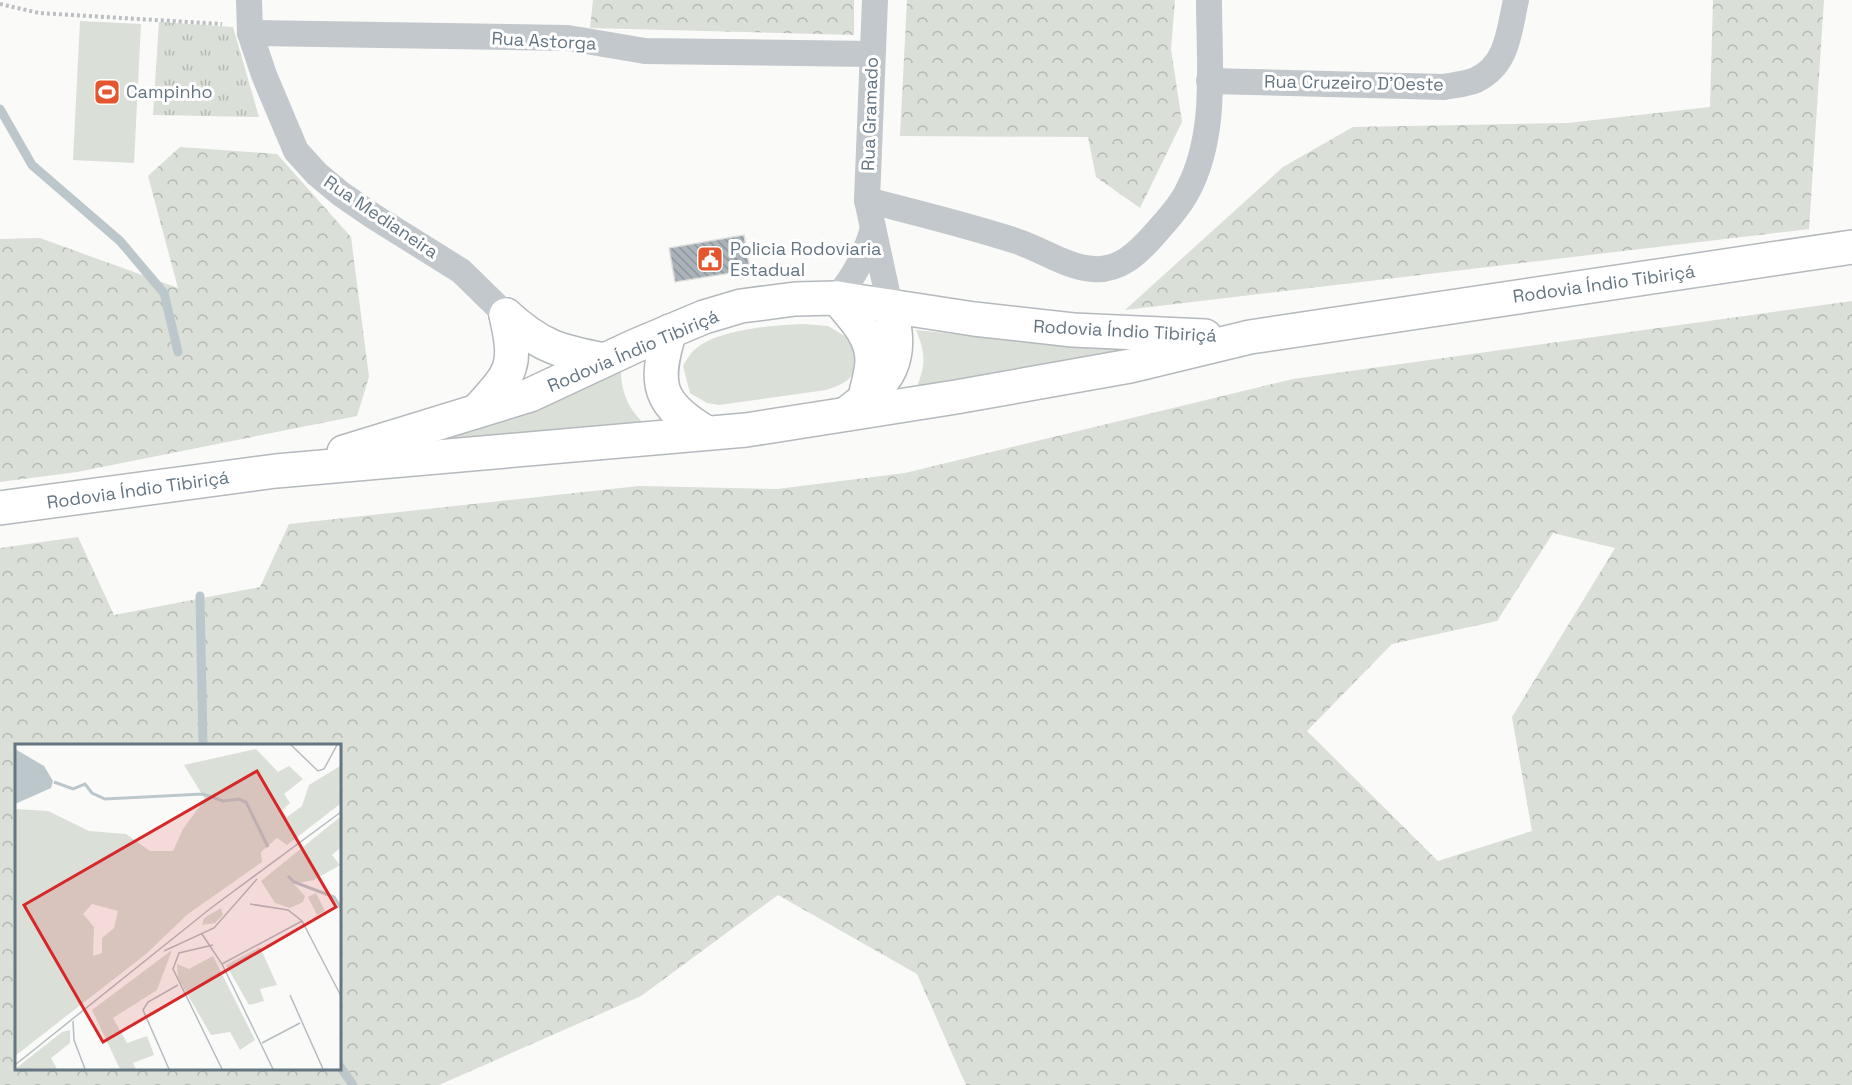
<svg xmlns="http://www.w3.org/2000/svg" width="1852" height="1085" font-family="'Space Grotesk',sans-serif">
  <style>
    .grass { fill: #dadfd7 }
    .forest { fill: url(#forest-crowns); fill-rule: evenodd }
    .park { fill: url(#park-tufts) }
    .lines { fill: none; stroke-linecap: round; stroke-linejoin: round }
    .stream { stroke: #bbc7cb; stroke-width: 9 }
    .building { fill: url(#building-back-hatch); stroke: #dcdcda; stroke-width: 1.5 }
    .trunk-casing { stroke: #b4b9bd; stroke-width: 36 }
    .path { stroke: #bbbfc2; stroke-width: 4; stroke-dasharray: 3 3; stroke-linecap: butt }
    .minor { stroke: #c3c8cc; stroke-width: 26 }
    .trunk { stroke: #fff; stroke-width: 33 }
    .labels { text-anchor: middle; stroke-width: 6; stroke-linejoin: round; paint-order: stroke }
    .street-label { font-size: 18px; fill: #657683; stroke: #fff }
    .poi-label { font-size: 18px; fill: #657683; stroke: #fff; text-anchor: start }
    .inset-river { fill: none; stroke: #bbc7cb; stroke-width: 3 }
    .inset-road { fill: none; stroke: #b5bdc2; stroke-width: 1.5 }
    .view { fill: #d62828; fill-opacity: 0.15; stroke: #d62828; stroke-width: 3 }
    .inset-edge { fill: none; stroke: #657683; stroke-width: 3 }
  </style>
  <defs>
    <pattern id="forest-crowns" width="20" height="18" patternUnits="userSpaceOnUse" patternTransform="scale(1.5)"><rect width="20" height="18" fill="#dadfd7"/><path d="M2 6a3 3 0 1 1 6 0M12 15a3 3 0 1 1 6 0" fill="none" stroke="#b4b9b4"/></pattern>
    <pattern id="park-tufts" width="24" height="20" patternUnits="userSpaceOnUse" patternTransform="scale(1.5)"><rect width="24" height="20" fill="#dadfd7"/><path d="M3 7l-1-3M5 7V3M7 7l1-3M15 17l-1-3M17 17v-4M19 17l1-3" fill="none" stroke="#b4b9b4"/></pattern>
    <pattern id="building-back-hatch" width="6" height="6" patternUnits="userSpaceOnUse" patternTransform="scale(1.5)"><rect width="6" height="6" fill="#aab3b9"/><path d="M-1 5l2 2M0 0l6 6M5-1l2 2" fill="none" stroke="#8e969c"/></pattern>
  </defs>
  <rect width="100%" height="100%" fill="#fafaf8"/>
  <g class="grass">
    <path d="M 80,21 L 141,24 L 134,163 L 73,160 Z"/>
    <path d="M 804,324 L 828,326 L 850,339 C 860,368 858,380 826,390 L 719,405 L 707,403 L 690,393 L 683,366 C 687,359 691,352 698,347 C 721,329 775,325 804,324 Z"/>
    <path d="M 916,330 L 1044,343 L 1153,350 L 916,389 C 926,365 926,354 916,330 Z"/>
    <path d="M 621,372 C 622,397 630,411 648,427 L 383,456 L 527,407 Z"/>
  </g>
  <g class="forest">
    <path d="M 593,0 L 854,0 L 854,35 L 590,28 Z"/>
    <path d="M 907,0 L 1175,0 L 1171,49 L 1182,122 L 1140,208 L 1096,177 L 1088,137 L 900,136 Z"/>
    <path d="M 1713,0 L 1824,0 L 1809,229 L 1125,310 L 1283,167 L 1353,127 L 1568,123 L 1710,107 Z"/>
    <path d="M 180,147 L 277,154 L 351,237 L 369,377 L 357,416 L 77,472 L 0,482 L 0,239 L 40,238 L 178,288 L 148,176 Z"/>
    <path d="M 1852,301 L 1852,1085 L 966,1085 L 917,974 L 778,895 L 641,996 L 439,1085 L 0,1085 L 0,548 L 78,537 L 114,615 L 260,587 L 289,524 L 639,486 L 777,489 L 905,473 L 1293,379 ZM 1553,533 L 1615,548 L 1512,717 L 1532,831 L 1438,861 L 1307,731 L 1392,644 L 1497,621 ZM 16,746 L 339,746 L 339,1068 L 16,1068 Z"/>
  </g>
  <path class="park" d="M 159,22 L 233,27 L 259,117 L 153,115 Z"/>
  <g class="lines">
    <g class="stream">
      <path d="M 0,109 L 32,165 L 120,241 L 164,293 L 178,352"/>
      <path d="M 200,596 L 203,746"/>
      <path d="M 339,1065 L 353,1085"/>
    </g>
  </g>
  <path class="building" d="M 744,235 L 750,270 L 675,282 L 669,248 Z"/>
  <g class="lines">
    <defs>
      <g id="trunk">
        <path d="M 837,298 C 852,316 872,335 872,360 C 872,373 867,386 865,398"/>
        <path d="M 506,315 C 541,347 559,351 604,360"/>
        <path d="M 670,331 C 653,385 658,404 707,433"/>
        <path d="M 477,411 C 512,372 518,368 506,315"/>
        <path d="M 846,414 C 890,381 905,362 890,306"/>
        <path d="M 344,452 L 530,395 L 635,346 L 704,317 L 741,306 L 795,299 L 837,298 L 974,319 L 1073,330 L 1205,336"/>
        <path d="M 0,508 L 276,471 L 746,430 L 956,397 L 1130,366 L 1250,337 L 1852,247"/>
      </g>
    </defs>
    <use href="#trunk" class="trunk-casing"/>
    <path class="path" d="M 0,4 L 39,13 L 222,24"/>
    <g class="minor">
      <path d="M 249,0 L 250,33 L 264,75 L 296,151 L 317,174 L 341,194 L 373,216 L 461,271 L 506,315"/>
      <path d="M 875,0 L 867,200 L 890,306"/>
      <path d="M 250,33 L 568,38 L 645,51 L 872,54"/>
      <path d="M 1209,81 L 1444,87 C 1454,85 1467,84 1476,80 C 1508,65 1509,31 1516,0"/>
      <path d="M 867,200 C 917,213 967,225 1016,241 C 1041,249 1066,267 1093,269 C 1119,271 1137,254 1153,236 C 1165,222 1179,208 1187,192 C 1218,135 1209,63 1209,0"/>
      <path d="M 837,298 C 855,274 865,257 873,228"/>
    </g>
    <use href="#trunk" class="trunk"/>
  </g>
  <defs>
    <symbol id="stadium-square" viewBox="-11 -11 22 22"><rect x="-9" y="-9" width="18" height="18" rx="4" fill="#e4572e" stroke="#fff"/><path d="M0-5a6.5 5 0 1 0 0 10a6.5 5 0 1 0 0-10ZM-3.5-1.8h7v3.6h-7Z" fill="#fff"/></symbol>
    <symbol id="civic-square" viewBox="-11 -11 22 22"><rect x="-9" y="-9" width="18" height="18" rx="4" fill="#e4572e" stroke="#fff"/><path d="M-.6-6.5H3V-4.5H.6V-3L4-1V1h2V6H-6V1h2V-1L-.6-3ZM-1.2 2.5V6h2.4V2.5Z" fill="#fff"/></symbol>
  </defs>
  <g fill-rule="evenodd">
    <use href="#stadium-square" x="92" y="77" width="30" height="30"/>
    <use href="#civic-square" x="695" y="244" width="30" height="30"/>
  </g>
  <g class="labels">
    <g class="street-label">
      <text transform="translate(544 41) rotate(3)" y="6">Rua Astorga</text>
      <text transform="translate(1354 83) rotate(1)" y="6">Rua Cruzeiro D'Oeste</text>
      <text transform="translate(870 114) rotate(-88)" y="6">Rua Gramado</text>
      <text transform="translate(381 217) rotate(34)" y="6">Rua Medianeira</text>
      <text transform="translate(1604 284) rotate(-8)" y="6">Rodovia Índio Tibiriçá</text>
      <text transform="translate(1125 331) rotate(3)" y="6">Rodovia Índio Tibiriçá</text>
      <text transform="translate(633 351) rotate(-23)" y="6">Rodovia Índio Tibiriçá</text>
      <text transform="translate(138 490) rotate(-8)" y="6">Rodovia Índio Tibiriçá</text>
    </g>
    <g class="poi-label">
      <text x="126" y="98">Campinho</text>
      <text x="730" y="255">Policia Rodoviaria<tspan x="730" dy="21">Estadual</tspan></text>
    </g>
  </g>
  <g transform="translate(15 744)">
    <rect width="326" height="326" fill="#fafaf8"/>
    <path d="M 301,149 L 310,167 L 302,171 L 293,153 ZM 206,164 L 208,171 L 200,179 L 187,181 L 189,174 Z" fill="#dadfd7"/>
    <path d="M 241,5 L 263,28 L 274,22 L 288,35 L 269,50 L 275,59 L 267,66 L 272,73 L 287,62 L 294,41 L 325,22 L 325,60 L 272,101 L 262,94 L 246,108 L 247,118 L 173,170 L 131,210 L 0,312 L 0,65 L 33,67 L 74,87 L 111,90 L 135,107 L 158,107 L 168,85 L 190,55 L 169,21 ZM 77,160 L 103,167 L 99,184 L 87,194 L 87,209 L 78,212 L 79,183 L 68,170 ZM 325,73 L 325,104 L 317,111 L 325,121 L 299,136 L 279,140 L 290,152 L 288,158 L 275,164 L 260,159 L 246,137 ZM 245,203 L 262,241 L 245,245 L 249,257 L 234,261 L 211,221 ZM 157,206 L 142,246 L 98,274 L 112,299 L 132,292 L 139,311 L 118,319 L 121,325 L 105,325 L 77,266 ZM 198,212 L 240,296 L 225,306 L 215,288 L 196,291 L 163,234 L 162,220 L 174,225 ZM 55,286 L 55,299 L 36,314 L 42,325 L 0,325 L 47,288 Z" fill="#dadfd7" fill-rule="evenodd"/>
    <path d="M 0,5 L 29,22 L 38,37 L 36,44 L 0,60 Z" fill="#bbc7cb"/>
    <path class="inset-river" d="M 39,38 L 58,45 L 70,40 L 77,49 L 90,55 L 188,50 L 208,57 L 224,55 L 231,58 L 253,103M 273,132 L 279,138 L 319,153 L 326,164"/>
    <path class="inset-road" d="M 276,1 L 303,27 L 309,25 L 322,1M 235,160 L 273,166 L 287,177 L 326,252M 187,190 L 207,220 L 258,325M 198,201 L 164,209 L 158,225 L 207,325M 149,207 L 199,184 L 242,135M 207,220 L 287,177M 275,251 L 308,325M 58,277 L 59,296 L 70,325M 247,299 L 285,279M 0,321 L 196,164 L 326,68M 154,325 L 128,266 L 133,258 L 163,241"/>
    <path class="view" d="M 242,27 L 321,163 L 88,298 L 9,161 Z"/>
    <rect width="326" height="326" class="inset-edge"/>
  </g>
</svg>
